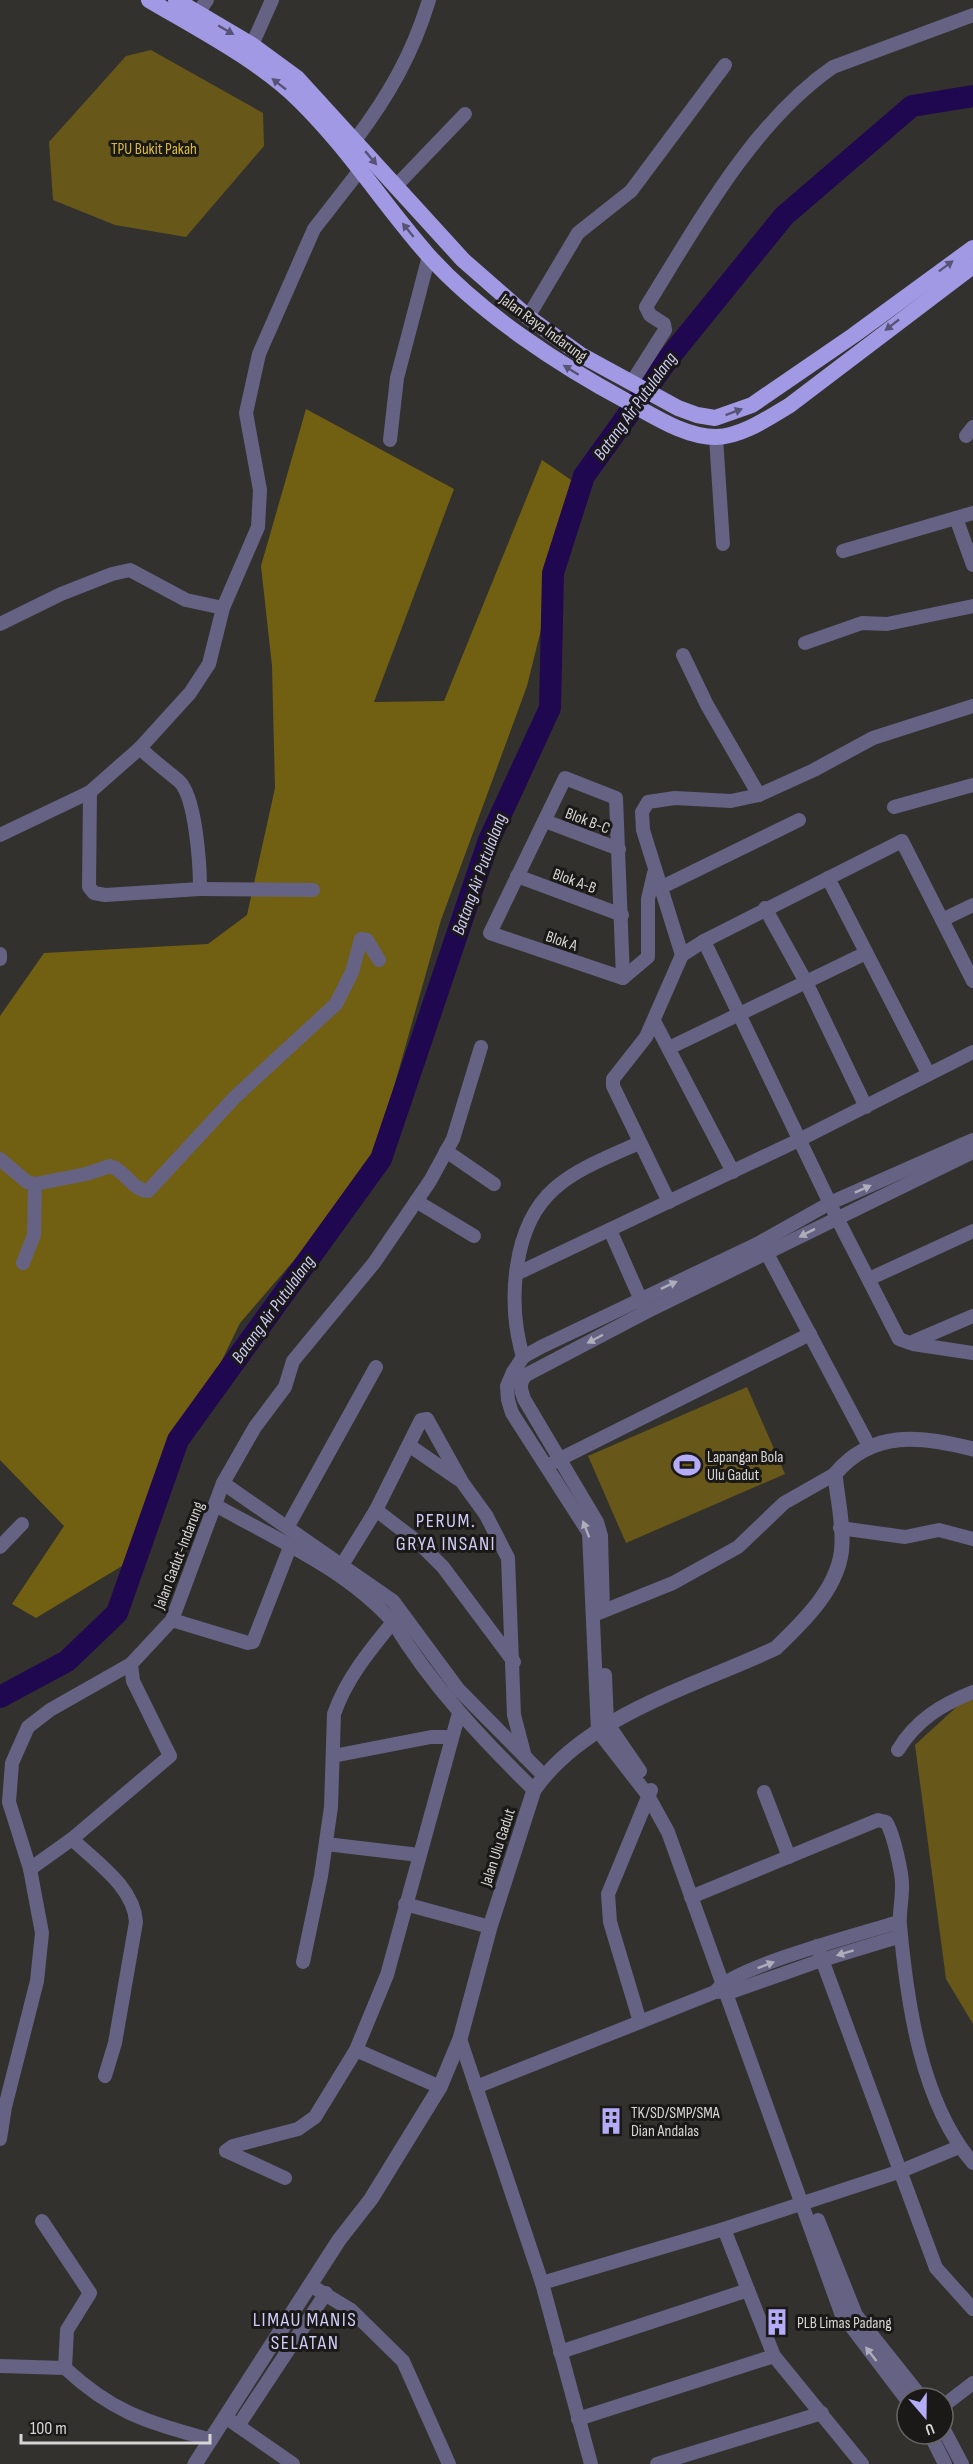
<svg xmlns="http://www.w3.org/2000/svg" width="973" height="2464" font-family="'Sofia Sans Condensed',sans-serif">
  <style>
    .green { fill: #675719 }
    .forest { fill: #726012 }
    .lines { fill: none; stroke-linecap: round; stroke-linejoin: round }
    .river { stroke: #200850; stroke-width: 22 }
    .minor { stroke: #656284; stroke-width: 14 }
    .tertiary { stroke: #656284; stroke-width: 15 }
    .trunk { stroke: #a299e5; stroke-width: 16 }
    .oneway { fill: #575374 }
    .oneway2 { fill: #afadb9 }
    .labels { text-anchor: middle; stroke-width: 6; stroke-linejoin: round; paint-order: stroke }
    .park-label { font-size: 16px; fill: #dcbc37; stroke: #1a1918 }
    .street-label { font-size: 16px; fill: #d7d6d5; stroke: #1a1918 }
    .poi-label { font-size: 16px; fill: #d7d6d5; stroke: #1a1918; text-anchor: start }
    .water-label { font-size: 18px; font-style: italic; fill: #cdc9f4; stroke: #1a1918 }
    .quarter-label { font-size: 20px; letter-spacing: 1.5px; fill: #d1cdf9; stroke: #1a1918 }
  </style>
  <rect width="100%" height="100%" fill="#32312e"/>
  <g class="green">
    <path d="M 151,50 L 263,113 L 264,146 L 186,237 L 115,225 L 53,200 L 49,142 L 126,56 Z"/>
    <path d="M 747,1387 L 785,1474 L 626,1543 L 588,1456 Z"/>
    <path d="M 973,1700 L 973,2024 L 946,1979 L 915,1745 L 963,1701 Z"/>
  </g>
  <path class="forest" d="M 306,409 L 454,489 L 374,702 L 444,701 L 542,460 L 577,484 L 527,686 L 441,920 L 370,1172 L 240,1323 L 122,1566 L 36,1618 L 12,1604 L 64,1526 L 0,1460 L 0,1016 L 44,953 L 208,944 L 247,915 L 275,788 L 272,666 L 261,566 Z"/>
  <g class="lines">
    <path class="river" d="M 0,1697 L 67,1661 L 117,1613 L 178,1440 L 381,1159 L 489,840 L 550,708 L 553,573 L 584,476 L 668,359 L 784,216 L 912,106 L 973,96"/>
    <g class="minor">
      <path d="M 197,14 L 207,0"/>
      <path d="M 252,45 L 272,0"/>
      <path d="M 356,139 C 389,95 413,53 429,0"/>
      <path d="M 395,187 L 465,114"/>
      <path d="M 528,317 L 578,233 L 631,191 L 725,65"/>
      <path d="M 632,382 L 665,330 L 664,324 L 650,315 L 646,307 C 697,225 752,123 833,67 L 973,15"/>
      <path d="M 966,436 L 973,427"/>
      <path d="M 716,438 L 723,544"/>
      <path d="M 390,440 L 397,378 L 429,256"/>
      <path d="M 956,518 L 973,565"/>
      <path d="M 843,551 L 973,513"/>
      <path d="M 0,624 L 61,594 L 112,574 L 130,570 L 186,600 L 223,608"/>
      <path d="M 805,643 L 862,623 L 887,624 L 973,606"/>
      <path d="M 683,655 L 707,705 L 759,795"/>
      <path d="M 565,778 L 616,798 L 623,978 L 490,933 Z"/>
      <path d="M 90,792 L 89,887 L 94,893 L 105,895 L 200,889 C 200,866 196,797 179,781 C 166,770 152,760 140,748"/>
      <path d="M 894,807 L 973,785"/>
      <path d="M 545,821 L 619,849"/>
      <path d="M 0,835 L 90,792 L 140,748 L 190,693 L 209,664 L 223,608 L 258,527 L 260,490 L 246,413 L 259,354 L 314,229 L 360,170"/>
      <path d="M 517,876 L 622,915"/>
      <path d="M 828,878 L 928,1073"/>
      <path d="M 660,888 L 799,820"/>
      <path d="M 200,889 L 313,890"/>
      <path d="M 765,908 L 806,982 L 866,1107"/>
      <path d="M 944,919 L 973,905"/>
      <path d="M 0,954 L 0,959"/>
      <path d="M 682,955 L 643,830 L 642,812 L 648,802 L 675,798 L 731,801 L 759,795 L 814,770 L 873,738 L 973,706"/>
      <path d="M 623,978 L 648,957 L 648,899 L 654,873"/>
      <path d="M 973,981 L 902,841 L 704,941 L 837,1218 L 899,1339 L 910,1343 L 973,1316"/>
      <path d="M 654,1021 L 733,1172"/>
      <path d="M 669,1048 L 866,953"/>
      <path d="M 446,1151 L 494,1184"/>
      <path d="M 0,1159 L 27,1182 L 35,1184 L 86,1174 L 110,1166 C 125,1170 132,1190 148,1191 L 235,1097 L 336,1004 L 352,972 L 361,939 L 367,940 L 379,960"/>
      <path d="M 416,1201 L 474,1236"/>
      <path d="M 669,1202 L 613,1086 L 613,1079 L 646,1037 L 682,955 L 704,941"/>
      <path d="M 610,1230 L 644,1307"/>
      <path d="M 763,1246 L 869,1446"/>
      <path d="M 23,1263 L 34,1235 L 35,1184"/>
      <path d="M 516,1274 L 799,1140 L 973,1052"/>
      <path d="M 869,1279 L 973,1231"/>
      <path d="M 913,1344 L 973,1353"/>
      <path d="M 523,1357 C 514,1326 512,1298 517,1266 C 529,1187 573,1172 639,1143"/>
      <path d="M 410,1446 L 458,1479"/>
      <path d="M 554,1462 L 810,1334"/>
      <path d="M 223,1483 L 393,1601 L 458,1689 L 544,1776"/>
      <path d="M 215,1505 C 276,1539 346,1569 393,1622 C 370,1650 346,1679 334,1714 L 331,1807 L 321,1876 L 303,1962"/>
      <path d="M 376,1510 L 419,1543 L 443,1567 L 514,1662"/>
      <path d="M 288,1526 L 376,1367"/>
      <path d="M 840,1528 L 905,1537 L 939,1530 L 973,1539"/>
      <path d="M 0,1547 L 22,1524"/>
      <path d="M 342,1565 L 376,1510 L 421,1420 L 427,1419 L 462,1482 L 486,1515 L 508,1558 L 514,1715 L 525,1757"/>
      <path d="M 603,1611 L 601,1536 L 597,1522 L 524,1399 C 521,1389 518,1384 526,1375 L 646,1312 L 973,1152"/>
      <path d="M 596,1614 L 673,1583 L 738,1547 L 784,1503 L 835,1474"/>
      <path d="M 172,1620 L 248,1643 L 253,1642 L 290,1547"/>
      <path d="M 393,1622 C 432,1686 481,1738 534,1790"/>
      <path d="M 605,1675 L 607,1723 L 640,1771"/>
      <path d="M 898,1750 C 916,1720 941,1705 973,1692"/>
      <path d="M 333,1756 L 431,1737 L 452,1737"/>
      <path d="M 651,1790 L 608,1894 L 610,1922 L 640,2022 L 715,1992 L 734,1991 L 822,1960 L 901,1936"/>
      <path d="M 764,1792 L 789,1857"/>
      <path d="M 72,1839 C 96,1862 134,1887 136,1922 L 115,2043 L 105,2076"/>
      <path d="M 326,1844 L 419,1855"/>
      <path d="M 30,1869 L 72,1839 L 170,1756 L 133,1681 L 131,1664"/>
      <path d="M 691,1897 L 878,1820 L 886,1822 C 893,1832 903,1875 902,1888 C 902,1901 899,1913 900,1925 C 907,2002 921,2103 973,2163"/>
      <path d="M 405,1904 L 490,1927"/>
      <path d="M 817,1946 L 936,2268 L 973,2309"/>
      <path d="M 717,1990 C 734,1967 866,1932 899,1922"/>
      <path d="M 460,2039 L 542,2283 L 591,2464"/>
      <path d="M 356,2050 L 440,2087"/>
      <path d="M 476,2087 L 640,2022"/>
      <path d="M 0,2139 L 5,2107 L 37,1981 L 42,1933 L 30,1869 L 9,1802 L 12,1763 L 28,1727 L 50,1710 L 131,1664 L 172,1620 L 223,1483 L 255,1427 L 285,1387 L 293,1361 L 374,1263 L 430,1181 L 453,1139 L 481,1047"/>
      <path d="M 226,2151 L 233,2146 L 298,2129 L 315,2117 L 356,2050 L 387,1975 L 459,1713"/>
      <path d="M 226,2151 L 285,2178"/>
      <path d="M 818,2220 L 856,2315 L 922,2398"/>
      <path d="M 42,2221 L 90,2293 L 67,2330 L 65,2368 C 114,2414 149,2422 211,2440"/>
      <path d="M 724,2229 L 774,2356 L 862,2464"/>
      <path d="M 542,2283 L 724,2229 L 901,2171 L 959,2147"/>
      <path d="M 310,2285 L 351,2310 L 403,2361 L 449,2464"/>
      <path d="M 560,2352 L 748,2290"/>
      <path d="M 0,2366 L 65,2368"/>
      <path d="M 907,2400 L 841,2313 L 668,1832 L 647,1794 L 598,1731 L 589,1533 L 512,1413 L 508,1400 L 507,1386 L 513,1372 L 523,1357 L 541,1347 L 757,1244 L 830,1203 L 973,1140"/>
      <path d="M 943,2406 L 973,2383"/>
      <path d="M 578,2419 L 774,2356"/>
      <path d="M 231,2421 L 293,2464"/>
      <path d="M 238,2426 L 326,2293"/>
      <path d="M 943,2428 L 962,2464"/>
      <path d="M 930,2434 L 945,2464"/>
      <path d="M 657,2464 L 822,2413"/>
    </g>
    <path class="tertiary" d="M 195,2464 L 339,2240 L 371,2199 L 440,2087 L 460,2039 L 490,1927 L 534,1790 C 586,1715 696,1686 776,1648 C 804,1621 841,1586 842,1544 C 843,1521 837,1496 835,1474 C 873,1429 921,1436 973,1449"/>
    <g class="trunk">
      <path d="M 149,0 C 198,29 260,61 300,101 C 348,148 384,205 428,255 C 480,313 559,365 628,402 C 654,416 685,437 716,437 C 741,437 770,417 790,405 L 973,266"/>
      <path d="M 176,0 L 252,45 L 297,78 L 463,260 L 528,317 L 581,355 L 678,408 L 697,415 L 715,418 L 752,405 L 854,335 L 973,248"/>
    </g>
  </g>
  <defs><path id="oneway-solid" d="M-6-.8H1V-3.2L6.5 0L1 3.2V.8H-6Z" transform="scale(1.5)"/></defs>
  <g class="oneway">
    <use href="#oneway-solid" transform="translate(226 30) rotate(30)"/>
    <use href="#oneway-solid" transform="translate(279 84) rotate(-142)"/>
    <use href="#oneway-solid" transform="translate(371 158) rotate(50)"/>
    <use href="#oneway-solid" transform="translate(408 230) rotate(-129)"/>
    <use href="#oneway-solid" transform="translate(946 266) rotate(-37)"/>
    <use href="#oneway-solid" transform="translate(892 325) rotate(142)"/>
    <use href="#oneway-solid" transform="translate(571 370) rotate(-148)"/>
    <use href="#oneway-solid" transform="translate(734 412) rotate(-21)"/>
  </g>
  <g class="oneway2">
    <use href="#oneway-solid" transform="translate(863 1189) rotate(-24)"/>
    <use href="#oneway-solid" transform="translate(807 1233) rotate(153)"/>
    <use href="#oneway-solid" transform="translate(669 1285) rotate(-25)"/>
    <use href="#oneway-solid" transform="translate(595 1339) rotate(152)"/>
    <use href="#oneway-solid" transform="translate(586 1529) rotate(-111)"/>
    <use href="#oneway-solid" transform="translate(845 1953) rotate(163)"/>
    <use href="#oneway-solid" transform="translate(766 1965) rotate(-21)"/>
    <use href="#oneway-solid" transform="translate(871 2354) rotate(-128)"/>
  </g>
  <defs>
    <symbol id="stadium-bare" viewBox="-9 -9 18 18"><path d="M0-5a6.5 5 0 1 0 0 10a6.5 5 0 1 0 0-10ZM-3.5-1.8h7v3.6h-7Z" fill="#b5acf8" stroke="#1a1918" stroke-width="2.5" paint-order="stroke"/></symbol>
    <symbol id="building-bare" viewBox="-9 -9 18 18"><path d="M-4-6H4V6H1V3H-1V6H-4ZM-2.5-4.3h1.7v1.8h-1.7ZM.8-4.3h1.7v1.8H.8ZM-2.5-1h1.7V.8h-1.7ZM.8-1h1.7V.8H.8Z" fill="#b5acf8" stroke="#1a1918" stroke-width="2.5" paint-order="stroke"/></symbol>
  </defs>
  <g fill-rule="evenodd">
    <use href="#stadium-bare" x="668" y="1446" width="38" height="38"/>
    <use href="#building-bare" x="592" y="2102" width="38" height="38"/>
    <use href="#building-bare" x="758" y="2303" width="38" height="38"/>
  </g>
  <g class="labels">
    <g class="park-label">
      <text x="154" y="154">TPU Bukit Pakah</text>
    </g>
    <g class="street-label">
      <text transform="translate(544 327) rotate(36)" y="6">Jalan Raya Indarung</text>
      <text transform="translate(588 820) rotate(21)" y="6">Blok B-C</text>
      <text transform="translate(575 880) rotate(20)" y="6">Blok A-B</text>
      <text transform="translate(562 940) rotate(19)" y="6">Blok A</text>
      <text transform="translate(178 1555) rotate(-69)" y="6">Jalan Gadut-Indarung</text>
      <text transform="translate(497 1847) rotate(-72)" y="6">Jalan Ulu Gadut</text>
    </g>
    <g class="poi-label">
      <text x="707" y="1462">Lapangan Bola<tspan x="707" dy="18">Ulu Gadut</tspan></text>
      <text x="631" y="2118">TK/SD/SMP/SMA<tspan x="631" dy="18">Dian Andalas</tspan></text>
      <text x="797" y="2328">PLB Limas Padang</text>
    </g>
    <g class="water-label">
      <text transform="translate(635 406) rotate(-54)" y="6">Batang Air Putulalang</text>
      <text transform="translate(479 874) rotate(-70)" y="6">Batang Air Putulalang</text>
      <text transform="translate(273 1309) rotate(-54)" y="6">Batang Air Putulalang</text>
    </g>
    <g class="quarter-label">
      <text x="446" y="1527">PERUM.<tspan x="446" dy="23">GRYA INSANI</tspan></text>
      <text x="305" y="2326">LIMAU MANIS<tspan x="305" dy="23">SELATAN</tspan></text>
    </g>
  </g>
  <g transform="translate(925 2416) rotate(160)"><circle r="28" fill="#1a1918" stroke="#666564" stroke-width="1.5"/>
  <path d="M0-4.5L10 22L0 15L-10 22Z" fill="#b5acf8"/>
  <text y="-9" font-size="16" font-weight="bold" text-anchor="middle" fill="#d7d6d5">U</text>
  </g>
  <path d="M21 2434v9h189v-9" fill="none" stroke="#d7d6d5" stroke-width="3"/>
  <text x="30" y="2434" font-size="18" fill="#d7d6d5" stroke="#1a1918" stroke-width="4.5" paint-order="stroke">100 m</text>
</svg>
